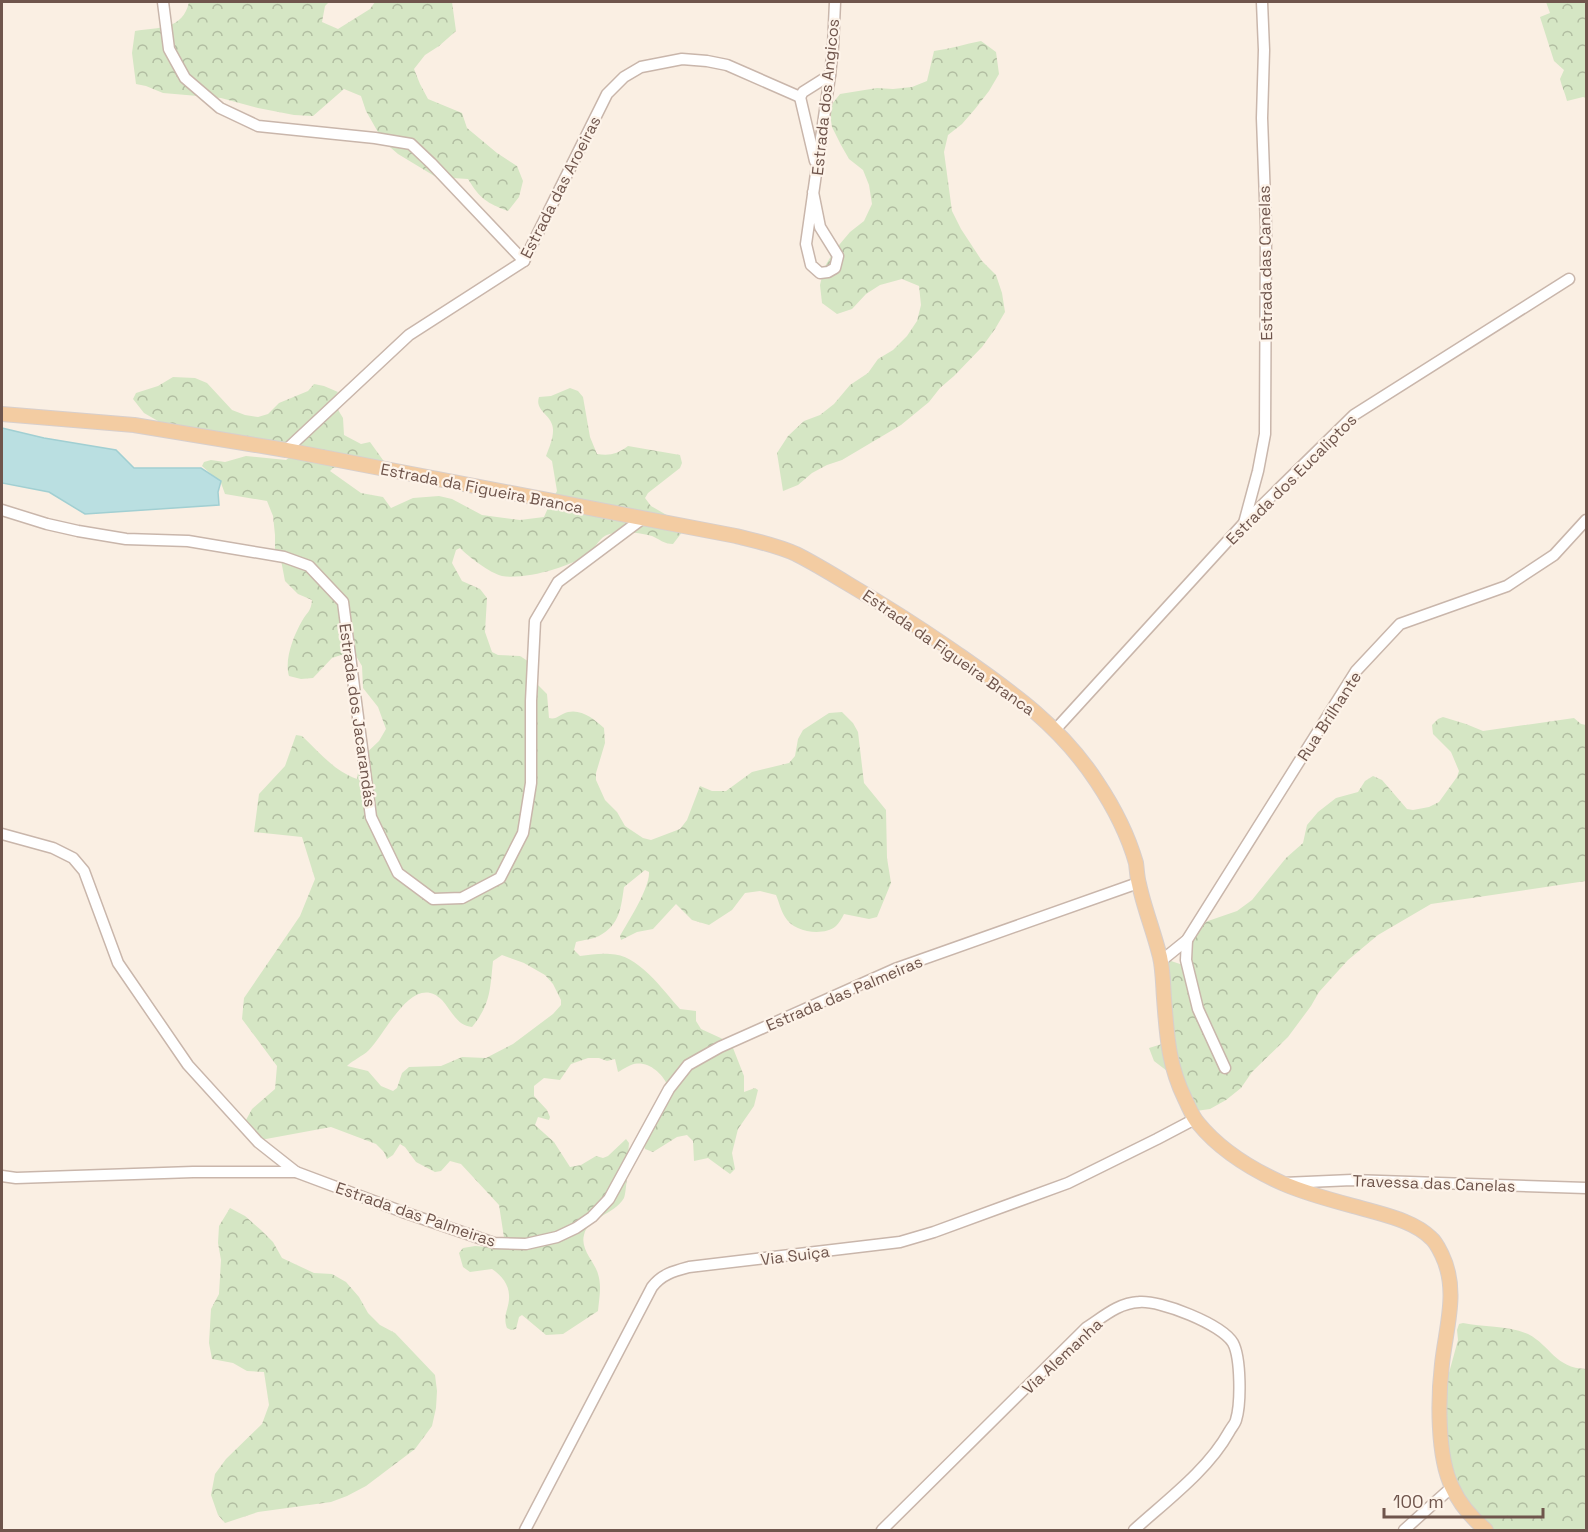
<svg xmlns="http://www.w3.org/2000/svg" width="1588" height="1532" font-family="'Space Grotesk',sans-serif">
  <style>
    .forest { fill: url(#forest-crowns); fill-rule: evenodd }
    .water { fill: #badfe1; stroke: #a1cfd2; stroke-width: 1.5 }
    .lines { fill: none; stroke-linecap: round; stroke-linejoin: round }
    .minor-casing { stroke: #c9b6ab; stroke-width: 13 }
    .major-casing { stroke: #d7cfcd; stroke-width: 16 }
    .minor { stroke: #fff; stroke-width: 10 }
    .major { stroke: #f3cca2; stroke-width: 14 }
    .labels { text-anchor: middle; stroke-width: 4.5; stroke-linejoin: round; paint-order: stroke }
    .street-label { font-size: 16px; fill: #6f554c; stroke: #fdf3e9 }
  </style>
  <defs>
    <pattern id="forest-crowns" width="20" height="18" patternUnits="userSpaceOnUse" patternTransform="scale(1.5)"><rect width="20" height="18" fill="#d5e6c4"/><path d="M2 6a3 3 0 1 1 6 0M12 15a3 3 0 1 1 6 0" fill="none" stroke="#b1bda1"/></pattern>
  </defs>
  <rect width="100%" height="100%" fill="#faefe3"/>
  <g class="forest">
    <path d="M 189,2 L 329,2 L 325,6 L 322,22 L 338,29 L 370,9 L 375,2 L 452,2 L 456,31 L 439,46 L 425,55 L 414,69 L 420,84 L 428,99 L 462,113 L 467,128 L 497,153 L 517,166 L 523,181 L 519,197 L 508,211 C 487,203 480,199 468,179 L 436,177 L 398,154 L 383,141 L 366,111 L 361,96 L 344,89 L 313,116 L 294,115 L 258,108 L 221,98 L 163,93 L 146,86 L 136,84 L 132,53 L 135,31 C 159,27 183,30 189,2 Z"/>
    <path d="M 1546,2 L 1586,2 L 1586,98 L 1583,97 L 1567,101 C 1565,93 1562,87 1560,79 L 1564,70 L 1554,61 L 1540,17 L 1550,13 Z"/>
    <path d="M 981,41 L 996,52 L 999,74 L 989,91 L 975,109 L 962,124 L 948,135 L 944,152 L 952,211 L 961,229 L 982,261 L 996,275 L 1002,293 L 1005,312 L 995,329 L 982,347 L 954,376 L 940,388 L 929,402 L 901,425 L 842,460 L 827,465 L 812,473 L 798,485 L 783,491 L 777,453 L 788,436 L 804,421 L 820,415 L 834,404 L 850,385 L 868,373 L 878,359 L 893,350 L 907,336 L 917,321 L 921,305 L 919,286 L 902,279 L 880,285 L 866,294 L 852,309 L 837,314 L 822,303 L 820,285 L 824,268 L 834,251 L 850,232 L 864,221 L 872,204 L 869,185 L 863,170 L 849,159 L 841,145 L 832,127 L 829,108 L 840,94 L 877,88 L 893,89 L 912,87 L 927,81 L 934,51 C 950,49 965,44 981,41 Z"/>
    <path d="M 173,377 L 195,378 L 207,383 L 232,410 L 245,415 L 258,417 L 268,414 L 279,403 L 308,391 L 314,384 L 324,386 L 338,392 L 332,400 L 343,418 L 344,435 L 361,444 L 370,442 L 388,467 L 338,467 L 333,468 L 330,471 L 361,493 L 383,497 L 391,508 L 413,498 L 439,496 L 452,499 L 482,515 L 520,520 L 544,517 L 548,508 L 552,508 L 549,506 L 557,491 L 552,461 L 546,456 C 549,448 553,439 553,431 C 554,415 534,412 539,397 L 551,396 L 570,388 L 578,391 L 583,397 L 590,437 L 597,454 C 610,456 617,454 628,446 L 680,455 L 682,463 L 680,468 L 648,493 L 645,498 L 651,506 L 684,525 L 683,531 L 673,544 C 664,544 659,539 652,536 C 640,533 627,531 615,533 C 599,535 600,543 590,552 C 573,567 524,580 502,576 C 490,573 469,557 460,548 L 456,550 L 452,563 L 462,581 L 480,589 L 487,598 L 485,632 L 492,652 L 498,655 L 520,656 L 537,667 L 536,683 L 547,694 L 549,718 C 557,720 560,714 568,712 C 582,709 594,719 604,728 L 605,743 L 596,773 L 596,780 L 605,800 L 617,812 L 625,826 L 643,838 L 651,840 L 680,829 L 687,820 L 700,786 L 712,791 L 726,791 L 752,772 L 789,763 L 795,756 L 798,739 L 803,730 L 829,713 L 842,712 L 853,723 L 858,732 L 864,783 L 886,810 L 887,858 L 891,883 L 877,917 L 869,919 L 844,914 C 842,918 839,923 836,926 C 823,937 793,932 785,917 C 781,911 779,902 776,895 L 760,891 L 745,893 L 732,910 L 709,925 L 692,920 L 676,904 L 653,929 L 637,932 L 621,940 L 620,936 C 628,922 650,888 649,872 L 645,870 L 624,887 C 621,907 620,925 599,936 C 593,939 583,940 576,942 L 574,950 L 580,956 C 590,955 600,953 610,954 C 638,954 662,989 680,1009 L 696,1011 L 696,1021 L 701,1029 L 725,1040 L 733,1048 L 744,1076 L 744,1092 L 755,1088 L 758,1090 L 754,1106 L 738,1129 L 732,1153 L 735,1169 L 730,1174 L 708,1158 L 694,1161 L 693,1141 L 687,1135 L 677,1137 L 653,1152 L 645,1149 L 643,1141 L 667,1084 C 661,1072 646,1059 631,1065 C 626,1067 622,1070 618,1072 L 615,1059 L 607,1061 L 599,1058 L 588,1058 L 571,1064 L 560,1080 L 544,1078 L 534,1086 L 534,1096 L 547,1110 L 550,1117 L 549,1120 L 538,1117 L 535,1125 L 554,1142 L 570,1167 L 581,1165 L 596,1156 L 603,1158 L 608,1156 L 626,1139 L 629,1143 C 628,1153 627,1192 624,1198 C 614,1215 588,1217 584,1235 C 580,1250 595,1262 598,1274 C 602,1286 599,1299 598,1311 L 563,1334 L 546,1335 L 522,1315 L 519,1317 L 516,1329 L 511,1330 L 507,1328 C 502,1315 510,1308 509,1295 C 509,1284 500,1274 492,1269 L 470,1272 L 463,1267 L 459,1253 L 463,1248 L 475,1246 L 500,1248 L 505,1244 L 499,1205 L 461,1164 L 450,1161 L 441,1171 L 435,1172 L 416,1162 L 405,1147 L 400,1144 L 393,1155 L 387,1159 L 384,1152 L 376,1144 L 331,1127 L 266,1139 L 257,1139 L 247,1130 L 246,1120 L 252,1109 L 275,1089 L 277,1066 L 242,1019 L 244,998 L 300,916 L 315,879 L 302,837 L 254,832 L 259,794 L 285,766 L 296,735 L 302,736 C 319,752 334,771 357,779 L 360,759 L 379,741 L 386,729 L 378,707 L 363,688 L 362,666 L 353,651 L 332,658 L 313,678 L 301,679 L 289,676 C 284,659 294,635 302,621 C 307,612 311,612 312,600 L 298,594 L 285,581 L 281,560 L 275,551 L 275,535 L 273,516 L 267,501 L 225,494 L 221,483 L 202,466 L 204,462 L 211,460 L 225,462 L 246,456 L 286,460 L 290,457 L 172,429 L 144,413 L 133,399 L 136,393 L 158,386 ZM 502,955 L 524,963 L 545,975 L 553,984 L 561,1000 L 561,1005 L 553,1014 L 513,1044 L 486,1058 L 462,1057 L 441,1066 L 409,1067 L 402,1073 L 397,1088 L 393,1091 L 381,1086 L 368,1071 L 347,1066 C 353,1060 363,1056 369,1050 C 386,1033 413,971 442,1000 C 451,1010 457,1026 472,1027 C 491,1004 490,989 493,961 Z"/>
    <path d="M 1443,717 L 1466,724 L 1483,731 L 1574,718 L 1581,724 L 1586,725 L 1586,881 L 1431,904 L 1378,935 L 1348,960 L 1319,992 L 1311,1006 L 1288,1037 L 1252,1072 L 1241,1088 L 1226,1100 L 1210,1109 L 1196,1111 L 1171,1074 L 1154,1061 L 1149,1048 L 1162,1044 L 1167,1033 L 1167,964 L 1171,961 L 1183,965 L 1191,939 L 1200,926 L 1208,921 L 1237,911 L 1252,900 L 1286,858 L 1303,843 L 1307,825 L 1318,812 L 1336,798 L 1358,792 L 1365,781 L 1373,776 L 1382,780 L 1407,809 L 1413,810 L 1429,807 L 1439,802 L 1457,777 L 1459,771 L 1451,752 L 1433,734 L 1432,725 L 1438,719 Z"/>
    <path d="M 230,1208 L 245,1216 L 261,1230 L 273,1242 L 282,1258 L 314,1273 L 332,1274 L 346,1282 L 359,1297 L 368,1313 L 380,1325 L 395,1333 L 435,1375 L 437,1391 L 436,1408 L 432,1426 L 415,1449 L 366,1486 L 347,1496 L 331,1502 L 258,1512 L 225,1523 L 218,1515 L 211,1495 L 215,1474 L 226,1459 L 262,1424 L 269,1405 L 264,1372 L 247,1371 L 233,1363 L 212,1359 L 209,1343 L 211,1309 L 219,1294 L 221,1260 L 218,1243 L 219,1226 Z"/>
    <path d="M 1463,1323 C 1482,1327 1510,1326 1528,1334 C 1551,1346 1555,1368 1586,1369 L 1586,1530 L 1487,1530 L 1462,1506 L 1443,1457 L 1444,1391 L 1458,1340 L 1457,1330 L 1459,1324 Z"/>
  </g>
  <path class="water" d="M 2,428 L 44,438 L 116,450 L 134,468 L 201,468 L 221,481 L 218,492 L 219,505 L 85,514 L 49,492 L 2,483 Z"/>
  <g class="lines">
    <defs>
      <g id="minor">
        <path d="M 163,2 L 169,49 L 185,78 L 220,108 L 258,126 L 375,138 L 411,144 L 431,163 L 524,261"/>
        <path d="M 800,97 L 815,161"/>
        <path d="M 800,97 L 803,92 L 830,75"/>
        <path d="M 813,192 L 820,227 L 838,256 L 835,268 L 828,272 L 820,273 L 811,265 L 806,244 L 830,75 L 833,47 L 835,2"/>
        <path d="M 286,450 L 409,335 L 524,261 L 607,94 L 624,77 L 641,67 L 682,59 L 707,61 L 727,65 L 800,97"/>
        <path d="M 2,510 L 47,524 L 78,531 L 126,539 L 188,541 L 284,557 L 309,566 L 343,602 L 371,817 L 398,873 L 433,899 L 462,898 L 500,878 L 523,833 L 531,783 L 531,701 L 535,621 L 558,582 L 642,519"/>
        <path d="M 1244,523 L 1258,471 L 1265,434 L 1266,227 L 1262,118 L 1264,50 L 1262,2"/>
        <path d="M 1055,730 L 1244,523 L 1354,415 L 1569,279"/>
        <path d="M 2,834 L 53,848 L 73,858 L 84,871 L 118,963 L 188,1065 L 258,1142 L 296,1172"/>
        <path d="M 1187,940 L 1186,960 L 1198,1009 L 1225,1068"/>
        <path d="M 1161,961 L 1187,940 L 1356,671 L 1400,624 L 1507,586 L 1554,555 L 1586,520"/>
        <path d="M 2,1176 L 16,1178 L 193,1172 L 296,1172 L 403,1212 L 494,1243 L 526,1244 L 557,1237 L 576,1228 L 592,1217 L 609,1199 L 669,1089 L 688,1065 L 720,1047 L 895,969 L 1138,883"/>
        <path d="M 1284,1183 L 1352,1180 L 1586,1188"/>
        <path d="M 525,1530 L 652,1287 C 662,1274 674,1271 689,1267 L 900,1242 L 934,1232 L 1068,1183 L 1157,1139 L 1195,1119"/>
        <path d="M 882,1530 L 1086,1328 C 1103,1317 1118,1303 1139,1302 C 1160,1300 1222,1324 1233,1343 C 1241,1358 1241,1404 1236,1420 C 1235,1424 1231,1428 1229,1432 C 1208,1470 1166,1501 1134,1530"/>
        <path d="M 1404,1530 L 1452,1487"/>
      </g>
      <path id="major" d="M 2,414 L 134,425 L 286,450 L 736,536 C 756,541 776,545 796,554 C 814,563 832,574 850,585 C 884,605 917,626 949,648 C 1006,688 1058,722 1097,782 C 1113,806 1128,835 1136,863 C 1137,870 1137,877 1139,884 C 1144,908 1154,932 1160,957 C 1163,970 1163,985 1164,998 C 1167,1036 1168,1064 1185,1099 C 1189,1107 1192,1116 1198,1123 C 1220,1150 1251,1169 1282,1183 C 1309,1195 1339,1202 1368,1210 C 1389,1216 1415,1222 1431,1238 C 1436,1242 1439,1249 1442,1255 C 1459,1290 1446,1327 1442,1364 C 1438,1398 1437,1456 1452,1487 C 1459,1503 1473,1519 1486,1530"/>
    </defs>
    <use href="#minor" class="minor-casing"/>
    <use href="#major" class="major-casing"/>
    <use href="#minor" class="minor"/>
    <use href="#major" class="major"/>
  </g>
  <g class="labels">
    <g class="street-label">
      <text transform="translate(825 97) rotate(-84)" y="6">Estrada dos Angicos</text>
      <text transform="translate(560 187) rotate(-63)" y="6">Estrada das Aroeiras</text>
      <text transform="translate(1265 263) rotate(-91)" y="6">Estrada das Canelas</text>
      <text transform="translate(1291 479) rotate(-45)" y="6">Estrada dos Eucaliptos</text>
      <text transform="translate(482 488) rotate(11)" y="6">Estrada da Figueira Branca</text>
      <text transform="translate(949 652) rotate(35)" y="6">Estrada da Figueira Branca</text>
      <text transform="translate(358 715) rotate(82)" y="6">Estrada dos Jacarandás</text>
      <text transform="translate(1329 716) rotate(-57)" y="6">Rua Brilhante</text>
      <text transform="translate(844 993) rotate(-23)" y="6">Estrada das Palmeiras</text>
      <text transform="translate(1434 1183) rotate(2)" y="6">Travessa das Canelas</text>
      <text transform="translate(416 1214) rotate(19)" y="6">Estrada das Palmeiras</text>
      <text transform="translate(795 1255) rotate(-7)" y="6">Via Suiça</text>
      <text transform="translate(1062 1356) rotate(-43)" y="6">Via Alemanha</text>
    </g>
  </g>
  <rect width="1588" height="1532" fill="none" stroke="#6f554c" stroke-width="6"/>
  <path d="M1384 1508v9h159v-9" fill="none" stroke="#6f554c" stroke-width="3"/>
  <text x="1393" y="1508" font-size="18" fill="#6f554c" stroke="#fdf3e9" stroke-width="4.5" paint-order="stroke">100 m</text>
</svg>
